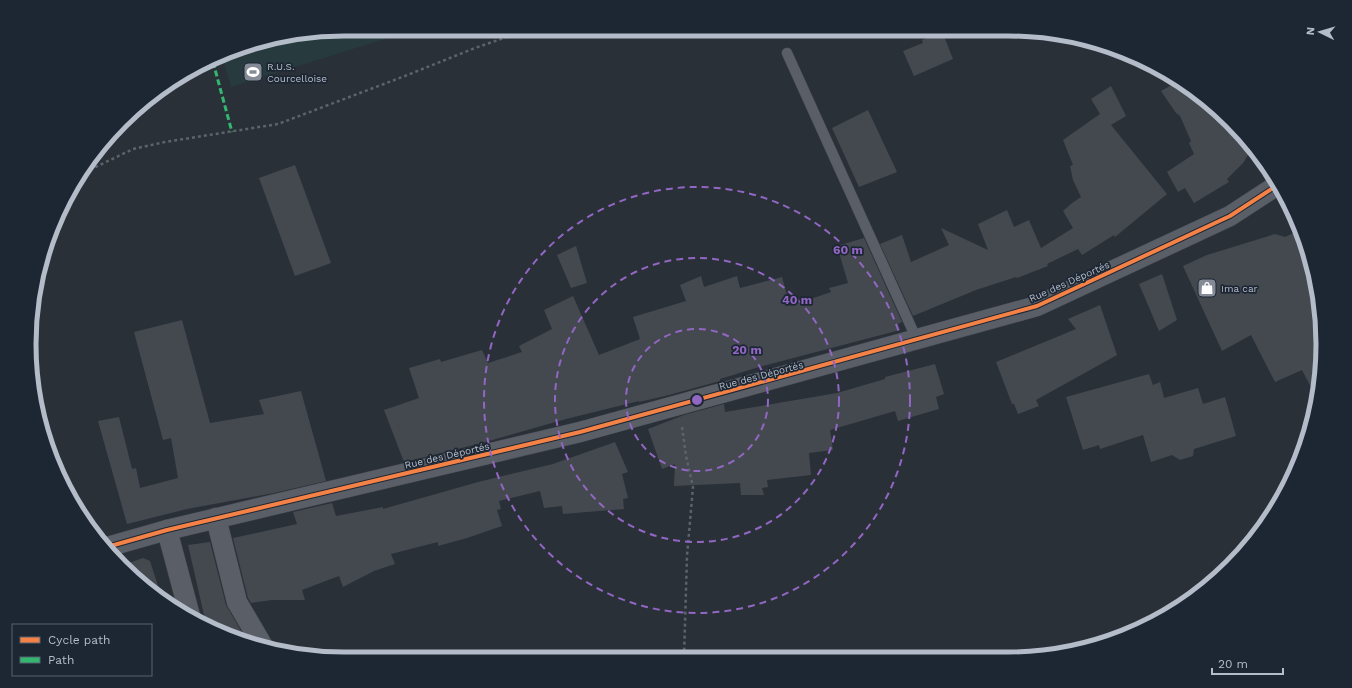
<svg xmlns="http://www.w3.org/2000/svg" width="1352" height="688" font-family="'Work Sans',sans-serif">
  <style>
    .green { fill: #273a3e }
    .building { fill: #444950 }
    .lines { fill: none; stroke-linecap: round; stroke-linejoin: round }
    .service-casing { stroke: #484c53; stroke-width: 11 }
    .minor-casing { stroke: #484c53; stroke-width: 21 }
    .path { stroke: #5d636a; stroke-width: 2.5; stroke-dasharray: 3 3; stroke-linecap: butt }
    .service { stroke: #5a5e66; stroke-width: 10 }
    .minor { stroke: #5a5e66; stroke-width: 20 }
    .quiet { stroke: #33b770; stroke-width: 3; stroke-dasharray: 6 3; stroke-linecap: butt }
    .cycleway-casing { stroke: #1d2633; stroke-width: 6 }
    .cycleway { stroke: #f48246; stroke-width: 4 }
    .ring { fill: none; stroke: #9266c3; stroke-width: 2; stroke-dasharray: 7 5 }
    .labels { text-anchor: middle; stroke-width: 3.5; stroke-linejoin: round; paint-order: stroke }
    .poi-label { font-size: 10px; fill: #b4bcc9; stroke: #1d2633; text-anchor: start }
    .street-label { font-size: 10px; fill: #b4bcc9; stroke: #1d2633 }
    .rim { fill: none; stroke: #b4bcc9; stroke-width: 5 }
    .centre { fill: #9266c3; stroke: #1d2633; stroke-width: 2 }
    .ring-label { font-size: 12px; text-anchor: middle; font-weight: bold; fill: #9266c3; stroke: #1d2633; stroke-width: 3.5; stroke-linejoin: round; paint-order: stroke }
  </style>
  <rect width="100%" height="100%" fill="#2a3038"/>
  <path class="green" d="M 344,29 L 417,29 L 231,87 L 222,57 L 243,46 Z"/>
  <g class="building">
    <path d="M 942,31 L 953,59 L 914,76 L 903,51 L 923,43 L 922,40 Z"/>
    <path d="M 1179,81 L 1200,94 L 1245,136 L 1253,147 L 1243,163 L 1227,179 L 1229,182 L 1194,203 L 1185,188 L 1178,192 L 1167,172 L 1194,154 L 1189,143 L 1191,141 L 1180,116 L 1176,113 L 1161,91 Z"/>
    <path d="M 1111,86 L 1126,116 L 1111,125 L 1167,194 L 1115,237 L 1114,235 L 1082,255 L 1078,249 L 1047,264 L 1048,266 L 1017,278 L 1016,277 L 976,290 L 913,316 L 880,244 L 902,235 L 911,262 L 949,245 L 941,228 L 988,250 L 978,224 L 1007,210 L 1014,227 L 1029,220 L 1041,248 L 1073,228 L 1063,211 L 1072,203 L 1081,197 L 1073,180 L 1070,166 L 1073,165 L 1063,140 L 1100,114 L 1091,99 Z"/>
    <path d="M 868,110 L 897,172 L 859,187 L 832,128 Z"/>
    <path d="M 295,165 L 331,263 L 295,276 L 259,178 Z"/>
    <path d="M 1300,230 L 1306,243 L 1320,303 L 1322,364 L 1317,399 L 1302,370 L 1275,382 L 1251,335 L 1222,351 L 1183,266 L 1207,255 L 1275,234 L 1285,237 Z"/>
    <path d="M 864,238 L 902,322 L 898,324 L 900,330 L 759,367 L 720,379 L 720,381 L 669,395 L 639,402 L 639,401 L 566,419 L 478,444 L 404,462 L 384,410 L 419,398 L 409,368 L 440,359 L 441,362 L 482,350 L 488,363 L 522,352 L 519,346 L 552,329 L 544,310 L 573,296 L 599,355 L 640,339 L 633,317 L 686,301 L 680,285 L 701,276 L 704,287 L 737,276 L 740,288 L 782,277 L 790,306 L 831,292 L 829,288 L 848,283 L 837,246 Z"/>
    <path d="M 576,246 L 587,283 L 571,288 L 557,255 Z"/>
    <path d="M 1162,274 L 1177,320 L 1159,331 L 1139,284 Z"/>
    <path d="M 1100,305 L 1117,355 L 1036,400 L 1039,406 L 1018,414 L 1014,404 L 1012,404 L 996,362 L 1076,329 L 1068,319 Z"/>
    <path d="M 182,320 L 210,423 L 264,414 L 259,400 L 301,391 L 326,481 L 274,493 L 187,509 L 127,524 L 98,421 L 119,417 L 132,469 L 136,468 L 140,488 L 178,478 L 171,438 L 163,440 L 134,332 Z"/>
    <path d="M 935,364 L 944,394 L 936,397 L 939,409 L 898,421 L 895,411 L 830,430 L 833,450 L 809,453 L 811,475 L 767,480 L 768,487 L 762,488 L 764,495 L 741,495 L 740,483 L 674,486 L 675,464 L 662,469 L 648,429 L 684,415 L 724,404 L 725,412 L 837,393 L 885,379 L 885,377 Z"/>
    <path d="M 1149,374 L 1153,385 L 1160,382 L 1164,398 L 1198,388 L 1203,404 L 1225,397 L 1236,436 L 1194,449 L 1193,456 L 1180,460 L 1172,455 L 1151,462 L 1143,435 L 1100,449 L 1099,445 L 1083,450 L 1066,397 Z"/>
    <path d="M 615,442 L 628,472 L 622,474 L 628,498 L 623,499 L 624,509 L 563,514 L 562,506 L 544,508 L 540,491 L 499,501 L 501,509 L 497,510 L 502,526 L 467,538 L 438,546 L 438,542 L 391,554 L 395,564 L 374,571 L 343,587 L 339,576 L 302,590 L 305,600 L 272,600 L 251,603 L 248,598 L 233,538 L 297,524 L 293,512 L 332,503 L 336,516 L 383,507 L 383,509 L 478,482 L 553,464 Z"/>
    <path d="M 210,542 L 226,605 L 244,636 L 245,642 L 207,628 L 188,545 Z"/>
    <path d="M 143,558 L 150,561 L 161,595 L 120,566 Z"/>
  </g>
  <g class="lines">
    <defs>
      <path id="service" d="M 787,53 L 917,340"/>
      <g id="minor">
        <path d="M 216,518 L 237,602 L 264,648"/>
        <path d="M 167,530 L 190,616"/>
        <path d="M 107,547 L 167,530 L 580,432 L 1037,306 L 1230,216 L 1279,184"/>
      </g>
    </defs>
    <use href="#service" class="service-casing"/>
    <use href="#minor" class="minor-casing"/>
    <g class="path">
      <path d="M 79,175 L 133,149 L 165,142 L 278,124 L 405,76 L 475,48 L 530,29"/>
      <path d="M 682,427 L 686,456 L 693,487 L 687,556 L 684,657"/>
    </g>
    <use href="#service" class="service"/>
    <use href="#minor" class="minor"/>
    <path class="quiet" d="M 213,62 L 232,132"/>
    <defs>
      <path id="cycleway" d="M 107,547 L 167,530 L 580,432 L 1037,306 L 1230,216 L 1279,184"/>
    </defs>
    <use href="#cycleway" class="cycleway-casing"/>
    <use href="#cycleway" class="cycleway"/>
  </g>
  <g class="ring">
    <circle cx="697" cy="400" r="71"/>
    <circle cx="697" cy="400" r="142"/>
    <circle cx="697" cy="400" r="213"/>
  </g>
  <defs>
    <symbol id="stadium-square" viewBox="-11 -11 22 22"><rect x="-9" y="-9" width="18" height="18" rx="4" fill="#848b96" stroke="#1d2633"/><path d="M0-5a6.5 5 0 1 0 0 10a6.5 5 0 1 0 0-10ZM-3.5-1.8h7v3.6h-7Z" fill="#fff"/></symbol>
    <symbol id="shop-square" viewBox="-11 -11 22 22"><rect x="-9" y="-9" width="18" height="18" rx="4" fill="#848b96" stroke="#1d2633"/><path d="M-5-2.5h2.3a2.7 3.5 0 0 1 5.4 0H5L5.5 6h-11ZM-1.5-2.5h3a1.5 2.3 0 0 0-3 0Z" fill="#fff"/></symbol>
  </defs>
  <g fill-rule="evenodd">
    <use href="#stadium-square" x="242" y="61" width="22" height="22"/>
    <use href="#shop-square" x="1196" y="277" width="22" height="22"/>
  </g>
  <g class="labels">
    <g class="poi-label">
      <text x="267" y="70">R.U.S.<tspan x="267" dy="12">Courcelloise</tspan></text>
      <text x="1221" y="292">Ima car</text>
    </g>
    <g class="street-label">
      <text transform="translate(1069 281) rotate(-24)" y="4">Rue des Déportés</text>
      <text transform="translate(761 375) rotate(-15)" y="4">Rue des Déportés</text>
      <text transform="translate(447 455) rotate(-13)" y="4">Rue des Déportés</text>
    </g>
  </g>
  <path d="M0 0H1352V688H0ZM344 36H1008A308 308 0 0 1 1316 344V344A308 308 0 0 1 1008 652H344A308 308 0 0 1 36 344V344A308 308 0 0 1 344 36Z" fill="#1d2633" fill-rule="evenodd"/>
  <path class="rim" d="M344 36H1008A308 308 0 0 1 1316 344V344A308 308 0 0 1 1008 652H344A308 308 0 0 1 36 344V344A308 308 0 0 1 344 36Z"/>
  <circle cx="697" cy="400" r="6" class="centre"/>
  <g class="ring-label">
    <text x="848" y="254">60 m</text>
    <text x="797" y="304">40 m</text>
    <text x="747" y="354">20 m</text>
  </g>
  <rect x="12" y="624" width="140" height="52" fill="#1d2633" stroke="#59626f"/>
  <rect x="20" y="637" width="20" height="6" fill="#f48246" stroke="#59626f"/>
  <text x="48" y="644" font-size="12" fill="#b4bcc9">Cycle path</text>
  <rect x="20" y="657" width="20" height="6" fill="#33b770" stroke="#59626f"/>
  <text x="48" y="664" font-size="12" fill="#b4bcc9">Path</text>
  <g transform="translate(1320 32) rotate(275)" stroke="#1d2633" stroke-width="3" paint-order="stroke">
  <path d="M0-3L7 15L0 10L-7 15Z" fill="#b4bcc9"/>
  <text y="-6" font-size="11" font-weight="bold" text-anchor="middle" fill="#b4bcc9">N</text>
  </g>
  <path d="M1212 668v6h71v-6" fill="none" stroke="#b4bcc9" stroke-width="2"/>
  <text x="1218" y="668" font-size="12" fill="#b4bcc9" stroke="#1d2633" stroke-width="3" paint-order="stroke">20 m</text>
</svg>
